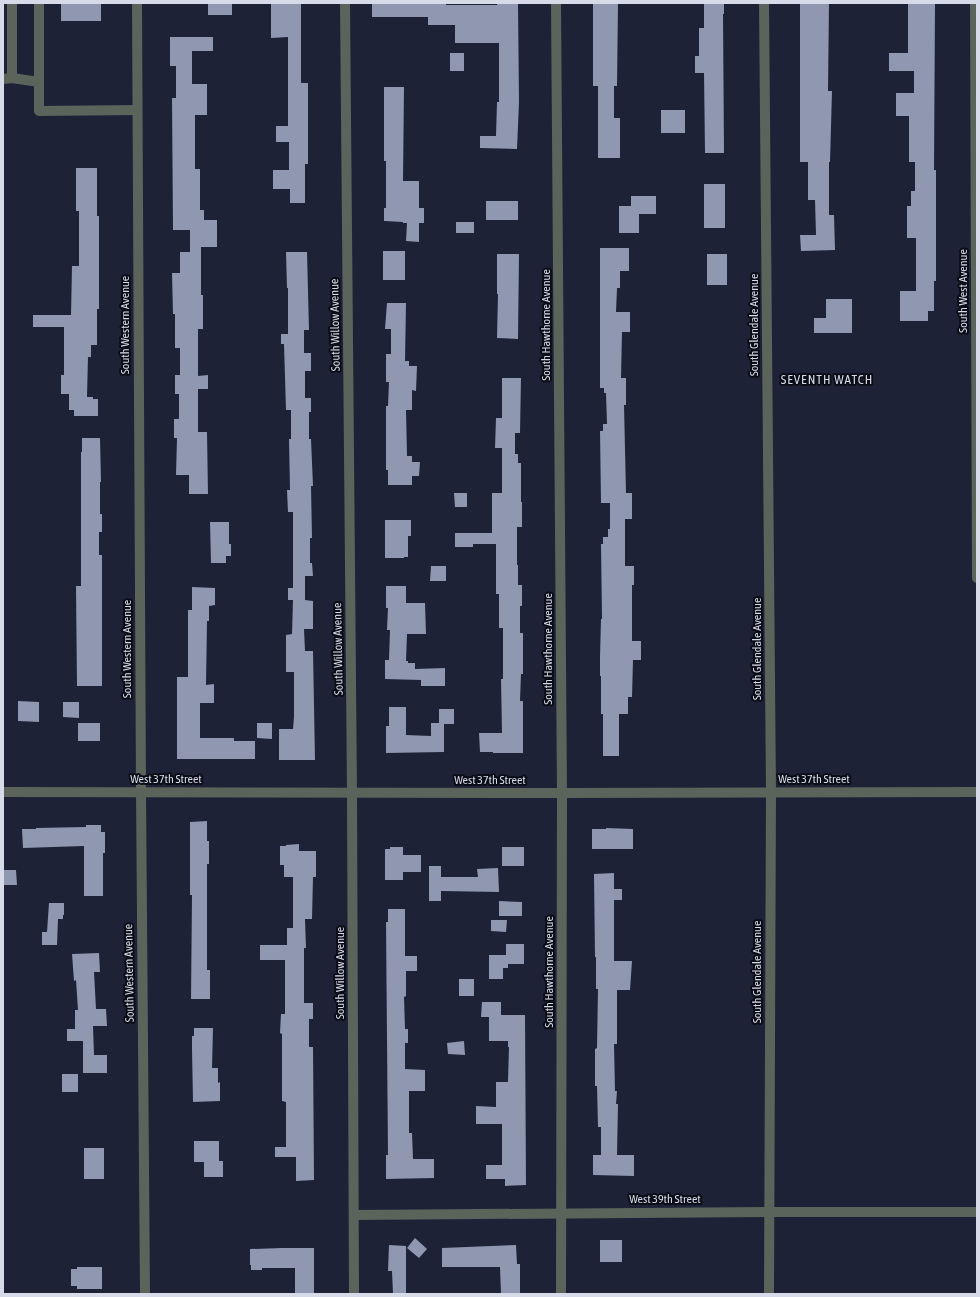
<svg xmlns="http://www.w3.org/2000/svg" width="980" height="1297" font-family="'Asap Condensed',sans-serif">
  <style>
    .building { fill: #8f97b1 }
    .lines { fill: none; stroke-linecap: round; stroke-linejoin: round }
    .minor { stroke: #5b645b; stroke-width: 10 }
    .labels { text-anchor: middle; stroke-width: 4; stroke-linejoin: round; paint-order: stroke }
    .street-label { font-size: 12px; fill: #d6dae9; stroke: #0a0d16 }
    .neighbourhood-label { font-size: 13px; letter-spacing: 1px; fill: #d6dae9; stroke: #0a0d16 }
  </style>
  <rect width="100%" height="100%" fill="#1d2237"/>
  <g class="building">
    <rect x="61" y="3" width="40" height="18"/>
    <rect x="208" y="3" width="24" height="12"/>
    <path d="M 271,3 L 301,3 L 301,83 L 308,83 L 308,164 L 305,164 L 305,203 L 290,203 L 290,189 L 273,189 L 273,170 L 289,170 L 289,142 L 276,142 L 276,126 L 288,126 L 288,37 L 271,38 Z"/>
    <path d="M 372,3 L 446,3 L 446,5 L 497,5 L 497,3 L 518,3 L 519,102 L 517,149 L 480,148 L 480,136 L 496,136 L 497,102 L 499,102 L 499,43 L 455,43 L 455,25 L 428,25 L 428,17 L 372,17 Z"/>
    <path d="M 593,3 L 618,3 L 617,86 L 614,86 L 614,118 L 620,118 L 620,158 L 598,158 L 598,86 L 593,86 Z"/>
    <path d="M 704,3 L 724,3 L 724,14 L 723,14 L 724,153 L 705,153 L 704,73 L 695,73 L 695,56 L 699,56 L 699,28 L 704,28 Z"/>
    <path d="M 800,3 L 829,3 L 828,91 L 832,91 L 830,162 L 829,162 L 829,215 L 834,215 L 835,250 L 801,251 L 800,235 L 816,235 L 815,200 L 808,200 L 808,162 L 800,162 Z"/>
    <path d="M 908,3 L 935,3 L 934,170 L 936,170 L 936,281 L 934,281 L 934,311 L 928,311 L 928,321 L 900,321 L 900,291 L 916,291 L 916,238 L 907,238 L 907,206 L 911,206 L 911,191 L 915,191 L 915,162 L 909,162 L 909,116 L 896,116 L 896,93 L 914,93 L 914,71 L 889,71 L 889,53 L 908,53 Z"/>
    <path d="M 170,37 L 213,37 L 213,51 L 192,51 L 192,84 L 207,84 L 207,115 L 195,115 L 195,169 L 200,169 L 200,210 L 204,210 L 204,220 L 217,220 L 217,247 L 201,247 L 201,295 L 203,295 L 203,329 L 198,329 L 198,376 L 208,375 L 208,389 L 198,389 L 198,432 L 207,432 L 208,494 L 189,494 L 189,475 L 176,475 L 177,438 L 174,438 L 174,419 L 179,419 L 179,394 L 175,394 L 175,375 L 180,375 L 180,348 L 175,348 L 175,314 L 173,314 L 172,273 L 180,273 L 180,252 L 190,252 L 190,230 L 173,230 L 172,98 L 176,98 L 176,66 L 170,66 Z"/>
    <rect x="450" y="53" width="14" height="18"/>
    <path d="M 384,87 L 404,87 L 403,181 L 419,181 L 419,208 L 424,208 L 424,223 L 419,223 L 419,242 L 406,241 L 407,223 L 403,223 L 403,222 L 384,221 L 384,208 L 386,208 L 386,161 L 384,161 Z"/>
    <rect x="661" y="110" width="24" height="23"/>
    <path d="M 76,168 L 97,168 L 97,216 L 99,216 L 99,309 L 97,309 L 97,345 L 91,345 L 91,357 L 88,357 L 87,397 L 93,397 L 93,399 L 98,399 L 98,416 L 74,416 L 74,410 L 69,410 L 69,394 L 61,394 L 61,375 L 64,375 L 64,327 L 33,327 L 33,315 L 71,315 L 72,266 L 79,266 L 79,211 L 76,211 Z"/>
    <rect x="704" y="184" width="21" height="44"/>
    <path d="M 631,196 L 656,196 L 656,214 L 639,214 L 639,233 L 619,233 L 619,206 L 631,206 Z"/>
    <rect x="486" y="201" width="32" height="19"/>
    <rect x="456" y="222" width="18" height="11"/>
    <path d="M 600,248 L 629,248 L 629,271 L 620,271 L 620,288 L 617,288 L 616,312 L 630,312 L 630,332 L 622,332 L 621,378 L 626,378 L 626,405 L 624,405 L 626,493 L 632,493 L 632,519 L 625,519 L 625,566 L 634,566 L 634,585 L 632,585 L 632,641 L 641,641 L 641,660 L 633,660 L 632,697 L 628,697 L 628,714 L 619,714 L 619,756 L 603,756 L 603,714 L 601,714 L 601,676 L 600,676 L 600,657 L 601,619 L 602,619 L 601,544 L 603,544 L 603,537 L 608,537 L 608,529 L 610,529 L 610,503 L 601,503 L 600,431 L 603,431 L 603,424 L 607,424 L 606,393 L 604,393 L 604,388 L 600,388 Z"/>
    <rect x="383" y="251" width="22" height="29"/>
    <path d="M 286,252 L 307,252 L 309,330 L 304,330 L 304,353 L 311,353 L 311,371 L 305,371 L 305,398 L 311,398 L 311,412 L 309,412 L 309,439 L 311,439 L 313,486 L 311,486 L 312,538 L 310,538 L 310,563 L 312,563 L 313,576 L 305,576 L 305,600 L 313,601 L 313,629 L 304,629 L 305,651 L 313,651 L 315,760 L 279,760 L 279,729 L 293,729 L 294,717 L 294,672 L 286,672 L 286,635 L 292,634 L 293,600 L 288,600 L 288,588 L 293,588 L 293,512 L 288,512 L 287,490 L 290,490 L 289,439 L 291,439 L 291,410 L 286,410 L 284,344 L 281,344 L 281,334 L 288,334 L 288,288 L 287,288 Z"/>
    <path d="M 497,254 L 519,254 L 518,339 L 497,338 L 498,294 L 497,294 Z"/>
    <rect x="707" y="254" width="20" height="31"/>
    <path d="M 826,299 L 852,299 L 852,333 L 814,333 L 814,318 L 826,318 Z"/>
    <path d="M 387,303 L 406,303 L 405,361 L 409,361 L 409,366 L 417,366 L 416,391 L 412,390 L 412,410 L 406,410 L 407,456 L 412,456 L 412,462 L 420,462 L 419,476 L 412,476 L 412,485 L 388,485 L 388,470 L 386,470 L 386,406 L 388,406 L 389,382 L 386,382 L 386,354 L 391,354 L 391,329 L 385,329 Z"/>
    <path d="M 502,378 L 521,378 L 520,433 L 515,433 L 515,454 L 518,454 L 518,463 L 521,463 L 521,502 L 522,502 L 522,527 L 517,527 L 517,565 L 518,565 L 518,585 L 522,585 L 522,606 L 520,606 L 520,633 L 523,633 L 523,674 L 521,674 L 520,701 L 523,701 L 523,753 L 493,753 L 493,752 L 480,752 L 479,733 L 502,733 L 501,679 L 503,679 L 503,628 L 499,628 L 499,594 L 496,594 L 496,544 L 473,544 L 473,547 L 455,547 L 455,533 L 492,533 L 492,493 L 502,493 L 502,448 L 495,448 L 496,418 L 502,418 Z"/>
    <path d="M 82,438 L 100,438 L 101,482 L 100,482 L 100,514 L 102,514 L 102,532 L 99,532 L 99,555 L 102,555 L 102,686 L 77,686 L 76,586 L 81,586 L 81,452 L 82,452 Z"/>
    <path d="M 454,493 L 467,493 L 467,507 L 455,507 Z"/>
    <path d="M 385,520 L 411,520 L 411,536 L 408,536 L 408,557 L 404,557 L 404,558 L 385,558 Z"/>
    <path d="M 210,522 L 229,522 L 229,544 L 231,544 L 231,556 L 226,556 L 226,563 L 211,563 Z"/>
    <path d="M 431,566 L 446,566 L 446,581 L 430,581 Z"/>
    <path d="M 386,586 L 406,586 L 406,603 L 425,603 L 426,634 L 407,634 L 406,661 L 408,661 L 408,663 L 415,663 L 415,669 L 445,668 L 445,686 L 421,686 L 421,680 L 385,679 L 385,660 L 389,660 L 390,630 L 387,630 L 388,608 L 386,608 Z"/>
    <path d="M 192,587 L 215,588 L 215,605 L 209,606 L 209,621 L 207,621 L 206,685 L 214,684 L 214,703 L 200,703 L 200,738 L 234,738 L 234,741 L 255,741 L 255,759 L 177,759 L 177,677 L 188,677 L 188,610 L 192,610 Z"/>
    <path d="M 18,701 L 39,702 L 39,722 L 18,721 Z"/>
    <path d="M 63,702 L 79,702 L 79,718 L 63,717 Z"/>
    <path d="M 389,707 L 406,707 L 406,735 L 431,736 L 431,723 L 439,723 L 439,709 L 454,709 L 454,724 L 444,724 L 444,752 L 386,753 L 386,726 L 389,726 Z"/>
    <rect x="78" y="723" width="22" height="18"/>
    <path d="M 257,723 L 272,723 L 272,739 L 257,738 Z"/>
    <path d="M 207,821 L 207,841 L 209,841 L 209,864 L 207,864 L 207,970 L 210,970 L 210,999 L 191,999 L 192,895 L 190,895 L 190,822 Z"/>
    <path d="M 86,825 L 101,825 L 101,832 L 105,832 L 105,853 L 103,853 L 103,896 L 84,896 L 84,846 L 23,848 L 22,829 L 36,829 L 36,828 L 86,827 Z"/>
    <path d="M 606,828 L 633,829 L 633,849 L 592,849 L 592,829 L 606,829 Z"/>
    <path d="M 299,844 L 299,851 L 316,851 L 316,877 L 313,877 L 312,919 L 305,919 L 306,948 L 304,948 L 304,1003 L 313,1003 L 313,1019 L 309,1019 L 309,1047 L 313,1047 L 314,1180 L 296,1181 L 296,1157 L 275,1157 L 275,1147 L 286,1147 L 286,1102 L 282,1101 L 282,1034 L 280,1033 L 281,1014 L 285,1014 L 285,960 L 260,960 L 260,945 L 287,945 L 287,928 L 293,928 L 293,877 L 284,877 L 284,865 L 280,865 L 280,846 L 286,846 L 286,845 Z"/>
    <path d="M 390,847 L 403,847 L 403,855 L 421,855 L 421,872 L 403,872 L 403,880 L 385,880 L 385,849 L 390,849 Z"/>
    <rect x="502" y="847" width="22" height="19"/>
    <path d="M 429,866 L 441,866 L 441,877 L 478,877 L 477,869 L 498,868 L 499,892 L 441,891 L 441,901 L 429,901 Z"/>
    <path d="M 3,870 L 16,870 L 17,885 L 3,885 Z"/>
    <path d="M 614,873 L 614,889 L 622,889 L 622,900 L 614,900 L 614,961 L 632,961 L 630,990 L 617,990 L 617,1044 L 614,1044 L 615,1091 L 617,1091 L 616,1104 L 618,1104 L 617,1155 L 634,1155 L 634,1176 L 593,1175 L 593,1155 L 601,1155 L 601,1127 L 598,1127 L 597,1086 L 595,1086 L 595,1049 L 597,1048 L 598,989 L 596,989 L 596,957 L 595,957 L 594,874 Z"/>
    <path d="M 499,901 L 522,902 L 522,916 L 499,916 Z"/>
    <path d="M 49,903 L 64,903 L 64,915 L 63,915 L 63,919 L 58,919 L 57,945 L 42,945 L 42,932 L 47,932 Z"/>
    <path d="M 388,909 L 405,909 L 405,956 L 417,956 L 417,971 L 406,971 L 406,996 L 404,997 L 405,1029 L 408,1029 L 408,1043 L 405,1043 L 405,1069 L 425,1070 L 425,1091 L 409,1091 L 409,1133 L 412,1133 L 413,1159 L 434,1159 L 434,1178 L 386,1179 L 386,1155 L 388,1155 L 386,922 L 388,922 Z"/>
    <path d="M 491,920 L 507,920 L 506,932 L 491,931 Z"/>
    <path d="M 506,944 L 524,944 L 524,964 L 508,964 L 508,968 L 503,968 L 503,979 L 489,979 L 489,955 L 506,955 Z"/>
    <path d="M 99,953 L 100,972 L 94,972 L 96,1009 L 106,1009 L 107,1026 L 93,1026 L 94,1055 L 107,1055 L 107,1073 L 83,1073 L 83,1041 L 67,1041 L 67,1029 L 75,1029 L 75,1010 L 78,1010 L 76,980 L 74,981 L 72,954 Z"/>
    <rect x="459" y="979" width="15" height="17"/>
    <path d="M 482,1002 L 501,1002 L 501,1015 L 525,1015 L 526,1185 L 505,1186 L 505,1179 L 486,1179 L 486,1165 L 502,1165 L 502,1124 L 476,1124 L 476,1106 L 496,1107 L 496,1082 L 508,1082 L 508,1081 L 509,1047 L 508,1047 L 508,1041 L 489,1041 L 489,1017 L 481,1017 Z"/>
    <path d="M 194,1028 L 213,1028 L 212,1068 L 218,1068 L 218,1083 L 220,1082 L 220,1101 L 193,1102 L 192,1049 L 192,1036 L 194,1036 Z"/>
    <path d="M 464,1041 L 465,1055 L 448,1054 L 447,1043 Z"/>
    <rect x="62" y="1074" width="16" height="18"/>
    <path d="M 194,1141 L 219,1141 L 219,1161 L 223,1161 L 223,1177 L 204,1177 L 204,1162 L 194,1162 Z"/>
    <rect x="84" y="1148" width="20" height="31"/>
    <path d="M 415,1238 L 427,1249 L 419,1258 L 407,1248 Z"/>
    <rect x="600" y="1240" width="22" height="22"/>
    <path d="M 389,1245 L 406,1246 L 406,1294 L 393,1294 L 392,1271 L 388,1271 Z"/>
    <path d="M 516,1245 L 517,1264 L 520,1264 L 520,1294 L 501,1294 L 500,1267 L 442,1267 L 442,1248 Z"/>
    <path d="M 282,1248 L 314,1248 L 314,1294 L 295,1294 L 295,1268 L 262,1268 L 262,1270 L 251,1270 L 251,1265 L 250,1265 L 250,1249 Z"/>
    <path d="M 77,1267 L 102,1267 L 102,1289 L 77,1289 L 77,1286 L 71,1286 L 71,1269 L 77,1269 Z"/>
  </g>
  <g class="lines">
    <g class="minor">
      <path d="M 12,3 L 12,78"/>
      <path d="M 137,3 L 141,792 L 145,1294"/>
      <path d="M 345,3 L 352,793 L 354,1294"/>
      <path d="M 556,3 L 562,793 L 561,1294"/>
      <path d="M 764,3 L 771,792 L 769,1294"/>
      <path d="M 975,3 L 977,578"/>
      <path d="M 3,79 L 12,78 L 39,82 L 39,111 L 137,110"/>
      <path d="M 39,82 L 39,3"/>
      <path d="M 3,792 L 562,793 L 977,792"/>
      <path d="M 354,1215 L 769,1212 L 977,1212"/>
    </g>
  </g>
  <g class="labels">
    <g class="street-label">
      <text transform="translate(963 291) rotate(-90)" y="4">South West Avenue</text>
      <text transform="translate(125 325) rotate(-90)" y="4">South Western Avenue</text>
      <text transform="translate(335 325) rotate(-91)" y="4">South Willow Avenue</text>
      <text transform="translate(546 325) rotate(-90)" y="4">South Hawthorne Avenue</text>
      <text transform="translate(754 325) rotate(-90)" y="4">South Glendale Avenue</text>
      <text transform="translate(127 649) rotate(-90)" y="4">South Western Avenue</text>
      <text transform="translate(338 649) rotate(-91)" y="4">South Willow Avenue</text>
      <text transform="translate(548 649) rotate(-90)" y="4">South Hawthorne Avenue</text>
      <text transform="translate(757 649) rotate(-90)" y="4">South Glendale Avenue</text>
      <text x="166" y="783">West 37th Street</text>
      <text x="814" y="783">West 37th Street</text>
      <text x="490" y="784">West 37th Street</text>
      <text transform="translate(549 972) rotate(-90)" y="4">South Hawthorne Avenue</text>
      <text transform="translate(757 972) rotate(-90)" y="4">South Glendale Avenue</text>
      <text transform="translate(129 973) rotate(-91)" y="4">South Western Avenue</text>
      <text transform="translate(340 973) rotate(-90)" y="4">South Willow Avenue</text>
      <text x="665" y="1203">West 39th Street</text>
    </g>
    <g class="neighbourhood-label">
      <text x="827" y="384">SEVENTH WATCH</text>
    </g>
  </g>
  <rect width="980" height="1297" fill="none" stroke="#d6dae9" stroke-width="8"/>
</svg>
